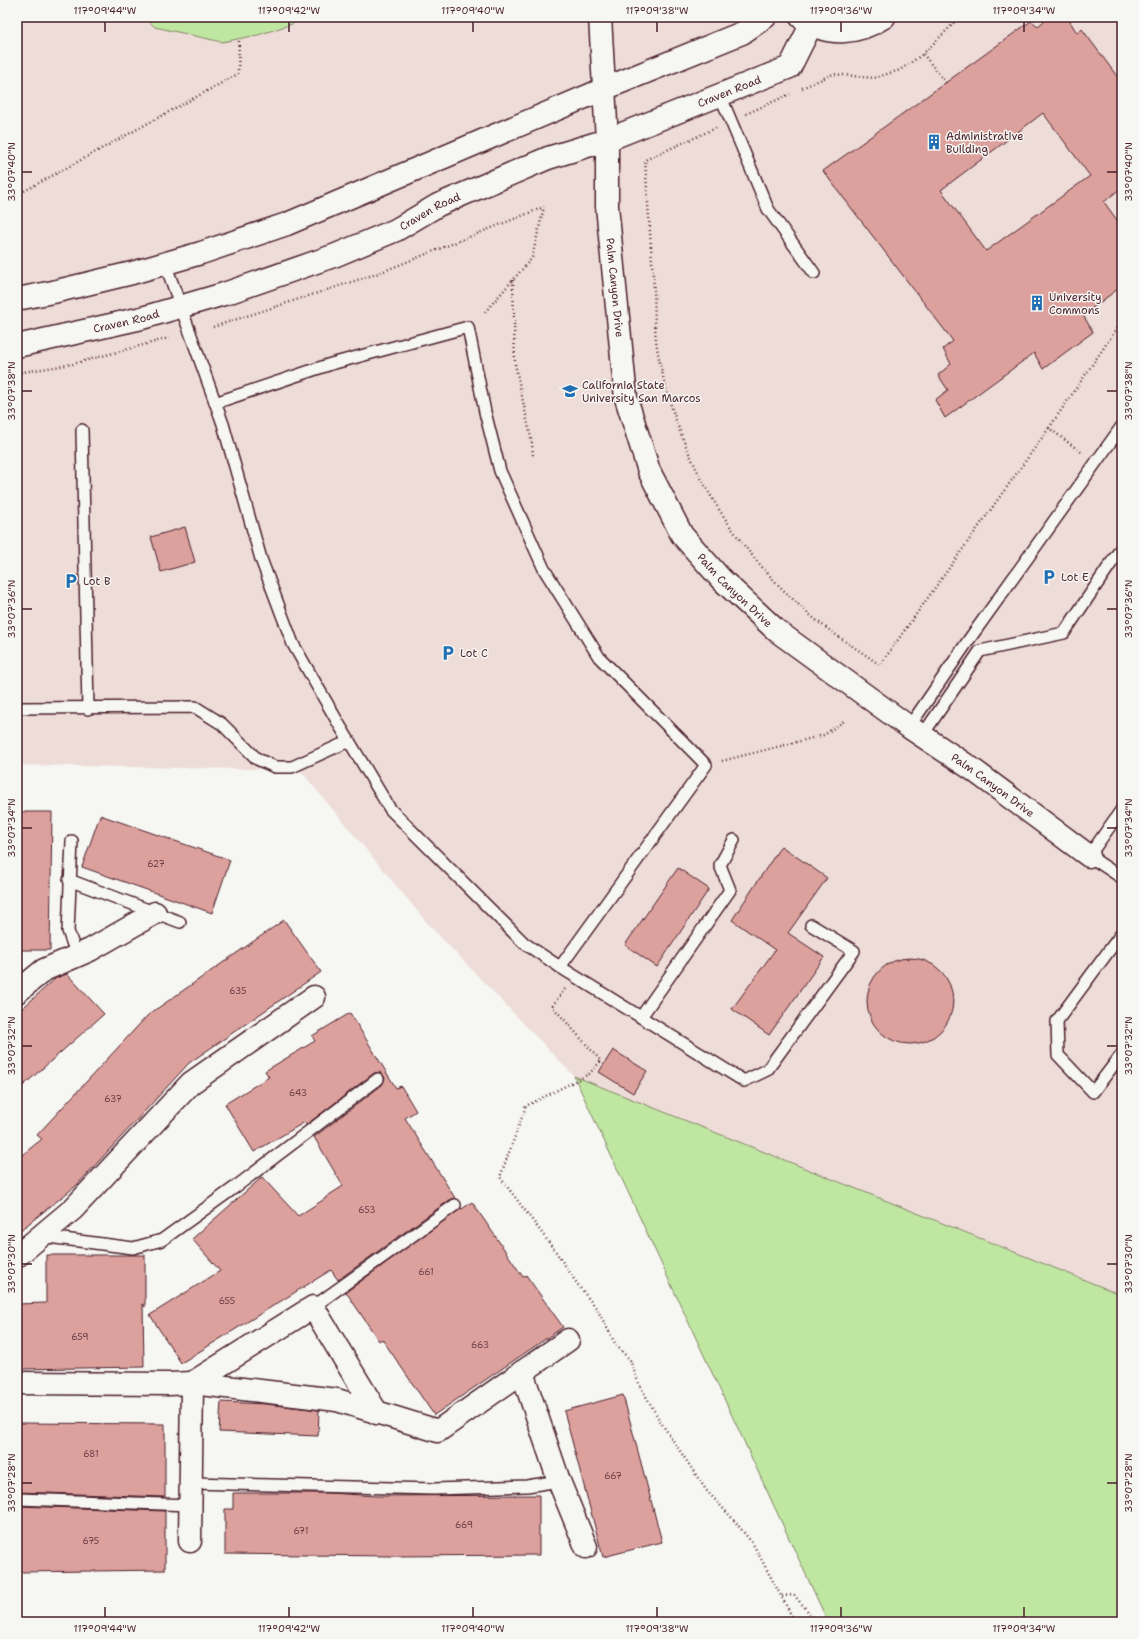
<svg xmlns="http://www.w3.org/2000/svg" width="1139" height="1639" font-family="'Shantell Sans',sans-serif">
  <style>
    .built { fill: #eedcd8 }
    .green { fill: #bfe7a2; stroke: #848366 }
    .building { fill: #dca19d; stroke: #4a1f2b; fill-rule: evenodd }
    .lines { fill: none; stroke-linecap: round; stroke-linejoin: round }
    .service-casing { stroke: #4a1f2b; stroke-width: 14 }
    .minor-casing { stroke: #4a1f2b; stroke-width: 25 }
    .tertiary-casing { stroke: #4a1f2b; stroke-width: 25 }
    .secondary-casing { stroke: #4a1f2b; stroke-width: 25 }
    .path { stroke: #4a1f2b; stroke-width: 2.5; stroke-dasharray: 1 3; stroke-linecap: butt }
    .service { stroke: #f6f6f2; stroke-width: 11 }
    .minor { stroke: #f6f6f2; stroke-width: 22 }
    .tertiary { stroke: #f6f6f2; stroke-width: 22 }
    .secondary { stroke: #f6f6f2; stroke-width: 22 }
    .ticks { fill: none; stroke: #4a1f2b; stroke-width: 1.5 }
    .labels { text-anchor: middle; stroke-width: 3; stroke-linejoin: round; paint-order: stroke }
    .number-label { font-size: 9px; fill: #6e4048 }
    .street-label { font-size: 11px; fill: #4a1f2b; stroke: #f6f6f2 }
    .poi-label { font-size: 11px; fill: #4a1f2b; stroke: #f6f6f2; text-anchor: start }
    .neatline { fill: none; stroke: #4a1f2b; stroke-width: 1.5 }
    .ticks-label { font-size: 10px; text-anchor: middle; fill: #4a1f2b }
  </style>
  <rect width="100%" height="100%" fill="#f6f6f2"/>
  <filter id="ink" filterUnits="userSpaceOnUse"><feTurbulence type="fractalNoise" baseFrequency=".025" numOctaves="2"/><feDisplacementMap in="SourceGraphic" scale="8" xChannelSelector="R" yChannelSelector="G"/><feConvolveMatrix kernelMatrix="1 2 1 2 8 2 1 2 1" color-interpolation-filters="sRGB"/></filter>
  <g filter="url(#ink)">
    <path class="built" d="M 17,17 L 1122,17 L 1122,1295 L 574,1076 L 429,925 L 300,770 L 17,765 Z"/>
    <g class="green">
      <path d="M 144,17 L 303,17 L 292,24 L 258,35 L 222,42 L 155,27 Z"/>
      <path d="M 574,1076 L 1122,1295 L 1122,1622 L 828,1622 Z"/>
    </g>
    <g class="building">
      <path d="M 1056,17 L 1069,20 L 1077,33 L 1082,29 L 1122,83 L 1122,187 L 1104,202 L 1122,227 L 1122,286 L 1083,315 L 1093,332 L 1043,369 L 1034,353 L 945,418 L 935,400 L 948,390 L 938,375 L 951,364 L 943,349 L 953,341 L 823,171 L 1031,21 L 1038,26 L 1048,18 ZM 1043,113 L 1090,176 L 986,251 L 941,190 Z"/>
      <path d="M 185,527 L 195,562 L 161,572 L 151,537 Z"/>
      <path d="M 17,812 L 52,812 L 50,950 L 17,950 Z"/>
      <path d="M 100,815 L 230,860 L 212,913 L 82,867 Z"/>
      <path d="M 781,846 L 827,878 L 788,933 L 824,957 L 769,1035 L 732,1009 L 775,950 L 732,920 Z"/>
      <path d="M 678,868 L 709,889 L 657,967 L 625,945 Z"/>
      <path d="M 284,920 L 321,972 L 189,1063 L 77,1185 L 17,1233 L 17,1159 L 42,1139 L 37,1135 L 148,1015 Z"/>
      <circle cx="910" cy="1001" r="43"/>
      <path d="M 67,974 L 104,1014 L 17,1091 L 17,1013 L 56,978 Z"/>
      <path d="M 350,1013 L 396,1088 L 401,1086 L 416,1111 L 405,1118 L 455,1198 L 451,1199 L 338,1280 L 331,1270 L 181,1363 L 150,1315 L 220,1271 L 192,1239 L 262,1177 L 298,1216 L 326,1198 L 326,1197 L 343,1186 L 314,1137 L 382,1085 L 385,1078 L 380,1072 L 374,1073 L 306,1125 L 305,1122 L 254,1152 L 225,1104 L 269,1077 L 265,1071 L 315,1041 L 312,1036 Z"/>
      <path d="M 613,1050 L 647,1071 L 633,1093 L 599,1072 Z"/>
      <path d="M 472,1202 L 523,1277 L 526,1275 L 563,1327 L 434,1415 L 382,1339 L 379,1341 L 346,1292 L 461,1208 L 462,1209 Z"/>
      <path d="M 46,1255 L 145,1255 L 145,1307 L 143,1304 L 144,1367 L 17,1369 L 17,1304 L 46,1303 Z"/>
      <path d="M 623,1395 L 662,1542 L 603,1557 L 564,1411 Z"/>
      <path d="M 221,1402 L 266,1404 L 319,1410 L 318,1436 L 219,1432 Z"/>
      <path d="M 17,1423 L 165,1424 L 165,1497 L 17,1492 Z"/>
      <path d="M 233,1493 L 329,1493 L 376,1496 L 539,1495 L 539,1555 L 390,1556 L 225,1554 L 225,1509 L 233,1509 Z"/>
      <path d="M 17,1506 L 165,1511 L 165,1570 L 17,1572 Z"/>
    </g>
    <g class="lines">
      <defs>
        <g id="service">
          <path d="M 720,95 L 768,209 L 814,273"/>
          <path d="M 165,263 L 223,424 L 261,559 L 293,644 L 340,726 L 390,809 L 524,943 L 560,967 L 706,765 L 599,657 L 544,569 L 500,471 L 485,412 L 468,327 L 331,364 L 215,403"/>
          <path d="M 82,430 L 88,709"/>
          <path d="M 17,708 L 195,707 L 222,724 L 257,759 L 275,767 L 292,767 L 349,741"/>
          <path d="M 909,727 L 968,641 L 1122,426"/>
          <path d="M 922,736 L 980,651 L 1064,633 L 1122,547"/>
          <path d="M 1122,809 L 1089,856 L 1122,878"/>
          <path d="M 72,841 L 68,931 L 77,956"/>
          <path d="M 69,880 L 180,922"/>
          <path d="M 1122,933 L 1057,1021 L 1058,1055 L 1093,1092 L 1122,1054"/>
          <path d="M 560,967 L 744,1081 L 767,1070 L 854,951 L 811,925"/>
          <path d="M 641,1017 L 730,890 L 720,865 L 734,840"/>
          <path d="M 40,1236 L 133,1248 L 162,1240 L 234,1188 L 378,1079"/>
          <path d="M 313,1307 L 455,1205"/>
          <path d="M 191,1483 L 434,1489 L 527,1486 L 559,1481"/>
          <path d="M 18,1499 L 191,1505"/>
        </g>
        <g id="minor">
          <path id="s1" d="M 607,140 L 607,206 L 626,398 L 649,471 L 682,535 L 721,579 L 777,631 L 909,727 L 972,769 L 1089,856"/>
          <path d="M 17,992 L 44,970 L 90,950 L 155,913"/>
          <path d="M 17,1256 L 73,1209 L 191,1083 L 314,997"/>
          <path d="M 522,1372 L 559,1481 L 586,1547"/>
          <path d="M 17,1383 L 169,1384 L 192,1383 L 337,1400 L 438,1431 L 568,1340"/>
          <path d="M 190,1541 L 192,1383 L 313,1307 L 377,1413"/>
        </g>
        <path id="tertiary" d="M 600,17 L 607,140"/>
        <g id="secondary">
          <path d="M 801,17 C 827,38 858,34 884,17"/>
          <path d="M 17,299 L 53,292 L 132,273 L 201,253 L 287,224 L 604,89 L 742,33 L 765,17"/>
          <path id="s2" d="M 17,346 L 142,318 L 224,294 L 336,255 L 396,230 L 438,205 L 548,158 L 607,140 L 790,67 L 811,25"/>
        </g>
      </defs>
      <use href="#service" class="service-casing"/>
      <use href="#minor" class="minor-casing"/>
      <use href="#tertiary" class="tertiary-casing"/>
      <use href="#secondary" class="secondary-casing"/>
      <g class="path">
        <path d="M 1069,20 L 1072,17"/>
        <path d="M 946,83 L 923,54 L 953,24 L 956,17"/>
        <path d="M 802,88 L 833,74 L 874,78 L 900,70 L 923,54"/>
        <path d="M 746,114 L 790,94"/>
        <path d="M 716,128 L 645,160 C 648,204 651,247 654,290 C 655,310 654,333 658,353 C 678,460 734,551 816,620 C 836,636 859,650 880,665 L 1049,428"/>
        <path d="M 17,195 L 238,74 L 239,39"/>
        <path d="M 513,280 L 515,364 L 532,443 L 533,456"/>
        <path d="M 485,312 L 532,258 L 544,207"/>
        <path d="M 213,327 L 379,273 L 544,207"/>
        <path d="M 17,373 L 73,364 L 169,338"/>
        <path d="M 1081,452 L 1049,428 L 1122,321"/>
        <path d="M 722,761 L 824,735 L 844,721"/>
        <path d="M 565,989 L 552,1006 L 601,1061 L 589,1074 L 526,1106 L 500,1177 L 556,1252 L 578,1285 L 597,1309 L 616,1345 L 630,1360 L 639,1384 L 660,1421 L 706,1490 L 733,1519 L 753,1544 L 795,1622"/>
        <path d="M 782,1596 L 794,1595 L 817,1622"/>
      </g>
      <use href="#service" class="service"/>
      <use href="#minor" class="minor"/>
      <use href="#tertiary" class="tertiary"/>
      <use href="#secondary" class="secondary"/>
    </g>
  </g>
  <path class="ticks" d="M 105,22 L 105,32M 289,22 L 289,32M 473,22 L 473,32M 657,22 L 657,32M 841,22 L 841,32M 1024,22 L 1024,32M 22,172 L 32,172M 1107,172 L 1117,172M 22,391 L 32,391M 1107,391 L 1117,391M 22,609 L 32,609M 1107,609 L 1117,609M 22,828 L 32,828M 1107,828 L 1117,828M 22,1046 L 32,1046M 1107,1046 L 1117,1046M 22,1264 L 32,1264M 1107,1264 L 1117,1264M 22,1483 L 32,1483M 1107,1483 L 1117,1483M 105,1607 L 105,1617M 289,1607 L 289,1617M 473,1607 L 473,1617M 657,1607 L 657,1617M 841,1607 L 841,1617M 1024,1607 L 1024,1617"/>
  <defs>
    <symbol id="building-bare" viewBox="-9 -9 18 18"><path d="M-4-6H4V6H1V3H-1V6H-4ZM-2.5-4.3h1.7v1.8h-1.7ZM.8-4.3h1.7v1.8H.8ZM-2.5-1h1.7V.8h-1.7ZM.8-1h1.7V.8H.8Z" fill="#1f6fb2" stroke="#f6f6f2" stroke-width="2.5" paint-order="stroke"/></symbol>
    <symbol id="university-bare" viewBox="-9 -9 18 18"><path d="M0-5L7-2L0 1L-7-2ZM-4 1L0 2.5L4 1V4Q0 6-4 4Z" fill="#1f6fb2" stroke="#f6f6f2" stroke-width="2.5" paint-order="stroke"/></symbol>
    <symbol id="parking-bare" viewBox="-9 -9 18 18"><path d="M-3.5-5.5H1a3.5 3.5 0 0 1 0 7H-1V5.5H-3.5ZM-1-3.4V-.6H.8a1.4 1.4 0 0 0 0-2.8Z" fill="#1f6fb2" stroke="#f6f6f2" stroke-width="2.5" paint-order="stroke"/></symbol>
  </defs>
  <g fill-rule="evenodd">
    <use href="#building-bare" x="923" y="131" width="22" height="22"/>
    <use href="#building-bare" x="1026" y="292" width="22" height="22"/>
    <use href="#university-bare" x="559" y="380" width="22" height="22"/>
    <use href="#parking-bare" x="1038" y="566" width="22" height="22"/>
    <use href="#parking-bare" x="60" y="570" width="22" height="22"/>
    <use href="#parking-bare" x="437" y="642" width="22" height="22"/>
  </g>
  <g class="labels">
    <g class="number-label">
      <text x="156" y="867">627</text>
      <text x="238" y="994">635</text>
      <text x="298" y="1096">643</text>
      <text x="113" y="1102">637</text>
      <text x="367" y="1213">653</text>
      <text x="426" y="1275">661</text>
      <text x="227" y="1304">655</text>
      <text x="80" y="1340">659</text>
      <text x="480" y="1348">663</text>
      <text x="91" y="1457">681</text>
      <text x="613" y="1479">667</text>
      <text x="464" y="1528">669</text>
      <text x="301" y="1534">671</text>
      <text x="91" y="1544">675</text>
    </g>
    <g class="street-label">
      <text dy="4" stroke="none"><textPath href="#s2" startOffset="759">Craven Road</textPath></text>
      <text dy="4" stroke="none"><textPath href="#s2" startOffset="436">Craven Road</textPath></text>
      <text dy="4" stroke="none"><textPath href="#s1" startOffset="148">Palm Canyon Drive</textPath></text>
      <text dy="4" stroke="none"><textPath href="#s2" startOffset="112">Craven Road</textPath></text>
      <text dy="4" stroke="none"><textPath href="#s1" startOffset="484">Palm Canyon Drive</textPath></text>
      <text dy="4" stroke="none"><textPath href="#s1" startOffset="808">Palm Canyon Drive</textPath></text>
    </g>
    <g class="poi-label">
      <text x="946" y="140">Administrative<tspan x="946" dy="13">Building</tspan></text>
      <text x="1049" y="301">University<tspan x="1049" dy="13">Commons</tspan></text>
      <text x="582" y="389">California State<tspan x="582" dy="13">University San Marcos</tspan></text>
      <text x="1061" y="581">Lot E</text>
      <text x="83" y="585">Lot B</text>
      <text x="460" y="657">Lot C</text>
    </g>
  </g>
  <rect width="1139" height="1639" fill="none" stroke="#f6f6f2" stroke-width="44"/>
  <rect x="22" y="22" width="1095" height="1595" class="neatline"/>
  <g class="ticks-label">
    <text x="105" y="14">117°09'44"W</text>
    <text x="289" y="14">117°09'42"W</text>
    <text x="473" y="14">117°09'40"W</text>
    <text x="657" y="14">117°09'38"W</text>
    <text x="841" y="14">117°09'36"W</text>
    <text x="1024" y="14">117°09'34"W</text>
    <text transform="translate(11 172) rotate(-90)" y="4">33°07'40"N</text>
    <text transform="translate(1128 172) rotate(-90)" y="4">33°07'40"N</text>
    <text transform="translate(11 391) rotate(-90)" y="4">33°07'38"N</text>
    <text transform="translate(1128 391) rotate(-90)" y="4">33°07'38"N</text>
    <text transform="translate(11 609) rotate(-90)" y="4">33°07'36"N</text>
    <text transform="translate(1128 609) rotate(-90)" y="4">33°07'36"N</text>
    <text transform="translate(11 828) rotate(-90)" y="4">33°07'34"N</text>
    <text transform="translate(1128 828) rotate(-90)" y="4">33°07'34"N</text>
    <text transform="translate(11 1046) rotate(-90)" y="4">33°07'32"N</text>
    <text transform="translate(1128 1046) rotate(-90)" y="4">33°07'32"N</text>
    <text transform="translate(11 1264) rotate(-90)" y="4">33°07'30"N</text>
    <text transform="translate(1128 1264) rotate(-90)" y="4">33°07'30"N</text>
    <text transform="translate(11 1483) rotate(-90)" y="4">33°07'28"N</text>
    <text transform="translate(1128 1483) rotate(-90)" y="4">33°07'28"N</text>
    <text x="105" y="1632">117°09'44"W</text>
    <text x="289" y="1632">117°09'42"W</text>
    <text x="473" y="1632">117°09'40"W</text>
    <text x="657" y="1632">117°09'38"W</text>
    <text x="841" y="1632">117°09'36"W</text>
    <text x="1024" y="1632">117°09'34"W</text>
  </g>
</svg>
